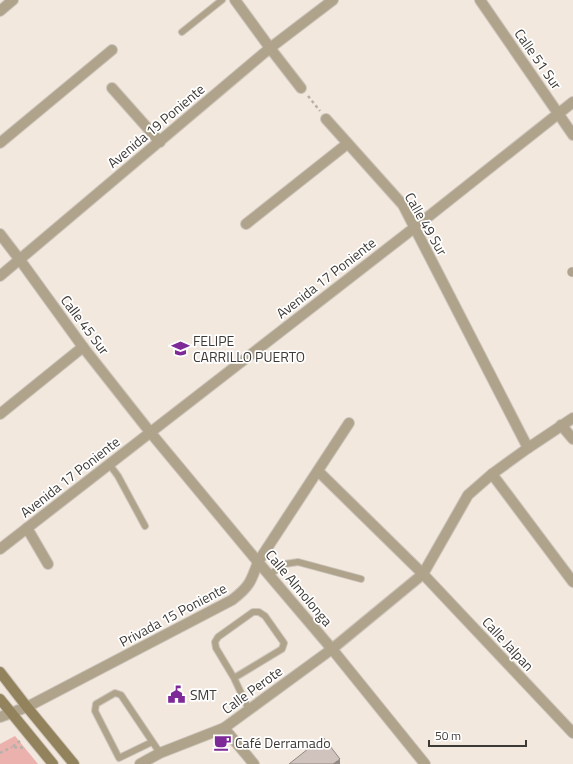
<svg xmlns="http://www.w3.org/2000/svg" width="573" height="764" font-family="'Titillium Web',sans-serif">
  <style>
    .green { fill: #ebb1ad }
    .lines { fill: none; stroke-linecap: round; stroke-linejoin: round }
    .service-casing { stroke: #cec5bc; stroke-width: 8 }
    .pedestrian-casing { stroke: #cec5bc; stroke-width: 10 }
    .minor-casing { stroke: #cec5bc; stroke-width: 12 }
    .secondary-casing { stroke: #cec5bc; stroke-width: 12 }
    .path { stroke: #b8b0a8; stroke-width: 2.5; stroke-dasharray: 3 3; stroke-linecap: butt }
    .service { stroke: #afa48b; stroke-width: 6 }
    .pedestrian { stroke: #afa48b; stroke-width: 9 }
    .minor { stroke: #afa48b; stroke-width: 10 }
    .secondary { stroke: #92835d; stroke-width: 10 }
    .shaded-wall { fill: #928884 }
    .building { fill: #d0c2bc; stroke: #928884 }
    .labels { text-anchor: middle; stroke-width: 3.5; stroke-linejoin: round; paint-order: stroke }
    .street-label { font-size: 14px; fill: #3d3935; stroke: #fff }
    .poi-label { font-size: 14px; fill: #3d3935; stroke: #fff; text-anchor: start }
  </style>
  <rect width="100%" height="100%" fill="#f2e8de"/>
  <path class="green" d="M 15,736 L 38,764 L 0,764 L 0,744 Z"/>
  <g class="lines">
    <defs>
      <g id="service">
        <path d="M 182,32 L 222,0"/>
        <path d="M 109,464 L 118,476 L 145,526"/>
        <path d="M 269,575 L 285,564 L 298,562 L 361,579"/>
        <path d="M 234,678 L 282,649 L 284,643 L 265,616 L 259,612 L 253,612 L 218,637 L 215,642 L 216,648 L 234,678 L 249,710"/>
        <path d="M 152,742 L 119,758 L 95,711 L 96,704 L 115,693 L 121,695 L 160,753"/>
      </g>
      <path id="pedestrian" d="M 572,272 L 573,272"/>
      <g id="minor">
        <path d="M 235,0 L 270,48 L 301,88"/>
        <path d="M 480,0 L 573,135"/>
        <path d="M 0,11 L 13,0"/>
        <path d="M 112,88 L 160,142"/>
        <path d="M 326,119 L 403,205 L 528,448"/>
        <path d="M 0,143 L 112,50"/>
        <path d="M 246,224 L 347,144"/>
        <path d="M 0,234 L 20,260 L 83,347 L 150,432 L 258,562 L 332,649 L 425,764"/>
        <path d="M 0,276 L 270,48 L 333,0"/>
        <path d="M 0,414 L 83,347"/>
        <path d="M 561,425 L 573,439"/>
        <path d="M 318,471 L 423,574 L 573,733"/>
        <path d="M 492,474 L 573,582"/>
        <path d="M 27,528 L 48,564"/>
        <path d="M 0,549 L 414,228 L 573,102"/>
        <path d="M 0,717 L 27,707 L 232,600 C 249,587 251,582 258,562 L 349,423"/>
        <path d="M 224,728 L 254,764"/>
        <path d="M 140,764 L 160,753 L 224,728 L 332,649 L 423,574 L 468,495 L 492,474 L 528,448 L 573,418"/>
      </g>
      <g id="secondary">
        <path d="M 0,672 L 27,707 L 74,764"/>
        <path d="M 0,699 L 53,764"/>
      </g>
    </defs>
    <use href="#service" class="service-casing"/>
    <use href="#pedestrian" class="pedestrian-casing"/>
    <use href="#minor" class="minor-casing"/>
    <use href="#secondary" class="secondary-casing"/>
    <g class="path">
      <path d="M 308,96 L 320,111"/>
      <path d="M 20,741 L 12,747 L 25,748"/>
      <path d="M 0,753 L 12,747"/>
    </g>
    <use href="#service" class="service"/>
    <use href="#pedestrian" class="pedestrian"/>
    <use href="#minor" class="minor"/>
    <use href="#secondary" class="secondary"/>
  </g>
  <path class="shaded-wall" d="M 340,759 L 340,764 L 333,764 Z"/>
  <path class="building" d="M 323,737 L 340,759 L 333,764 L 289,764 Z"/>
  <defs>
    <symbol id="school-bare" viewBox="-9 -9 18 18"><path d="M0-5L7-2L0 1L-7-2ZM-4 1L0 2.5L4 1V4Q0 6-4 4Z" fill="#7e2998" stroke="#fff" stroke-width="2.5" paint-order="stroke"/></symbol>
    <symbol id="civic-bare" viewBox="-9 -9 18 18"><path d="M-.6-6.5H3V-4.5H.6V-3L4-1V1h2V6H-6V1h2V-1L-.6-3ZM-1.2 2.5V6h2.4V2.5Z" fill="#7e2998" stroke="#fff" stroke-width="2.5" paint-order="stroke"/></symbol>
    <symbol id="cafe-bare" viewBox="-9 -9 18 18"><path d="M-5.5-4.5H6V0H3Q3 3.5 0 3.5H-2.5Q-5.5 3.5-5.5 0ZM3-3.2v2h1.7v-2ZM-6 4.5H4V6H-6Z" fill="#7e2998" stroke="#fff" stroke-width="2.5" paint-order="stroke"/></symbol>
  </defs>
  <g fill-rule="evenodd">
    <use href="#school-bare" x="168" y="336" width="25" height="25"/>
    <use href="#civic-bare" x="164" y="682" width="25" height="25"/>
    <use href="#cafe-bare" x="210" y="730" width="25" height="25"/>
  </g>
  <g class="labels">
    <g class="street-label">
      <text transform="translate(538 59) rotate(55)" y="5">Calle 51 Sur</text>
      <text transform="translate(156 126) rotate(-40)" y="5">Avenida 19 Poniente</text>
      <text transform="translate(426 224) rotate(60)" y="5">Calle 49 Sur</text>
      <text transform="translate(326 278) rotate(-38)" y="5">Avenida 17 Poniente</text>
      <text transform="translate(85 325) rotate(53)" y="5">Calle 45 Sur</text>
      <text transform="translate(70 477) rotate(-38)" y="5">Avenida 17 Poniente</text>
      <text transform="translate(299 588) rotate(50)" y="5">Calle Almolonga</text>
      <text transform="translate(173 615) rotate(-28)" y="5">Privada 15 Poniente</text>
      <text transform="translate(508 644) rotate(47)" y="5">Calle Jalpan</text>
      <text transform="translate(252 690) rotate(-36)" y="5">Calle Perote</text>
    </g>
    <g class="poi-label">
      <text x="193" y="346">FELIPE<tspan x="193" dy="16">CARRILLO PUERTO</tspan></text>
      <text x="190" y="700">SMT</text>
      <text x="235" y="748">Café Derramado</text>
    </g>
  </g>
  <path d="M429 740v6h97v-6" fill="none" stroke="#3d3935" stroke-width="2"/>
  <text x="435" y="740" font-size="12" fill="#3d3935" stroke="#ffffff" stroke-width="3" paint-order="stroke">50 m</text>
</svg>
